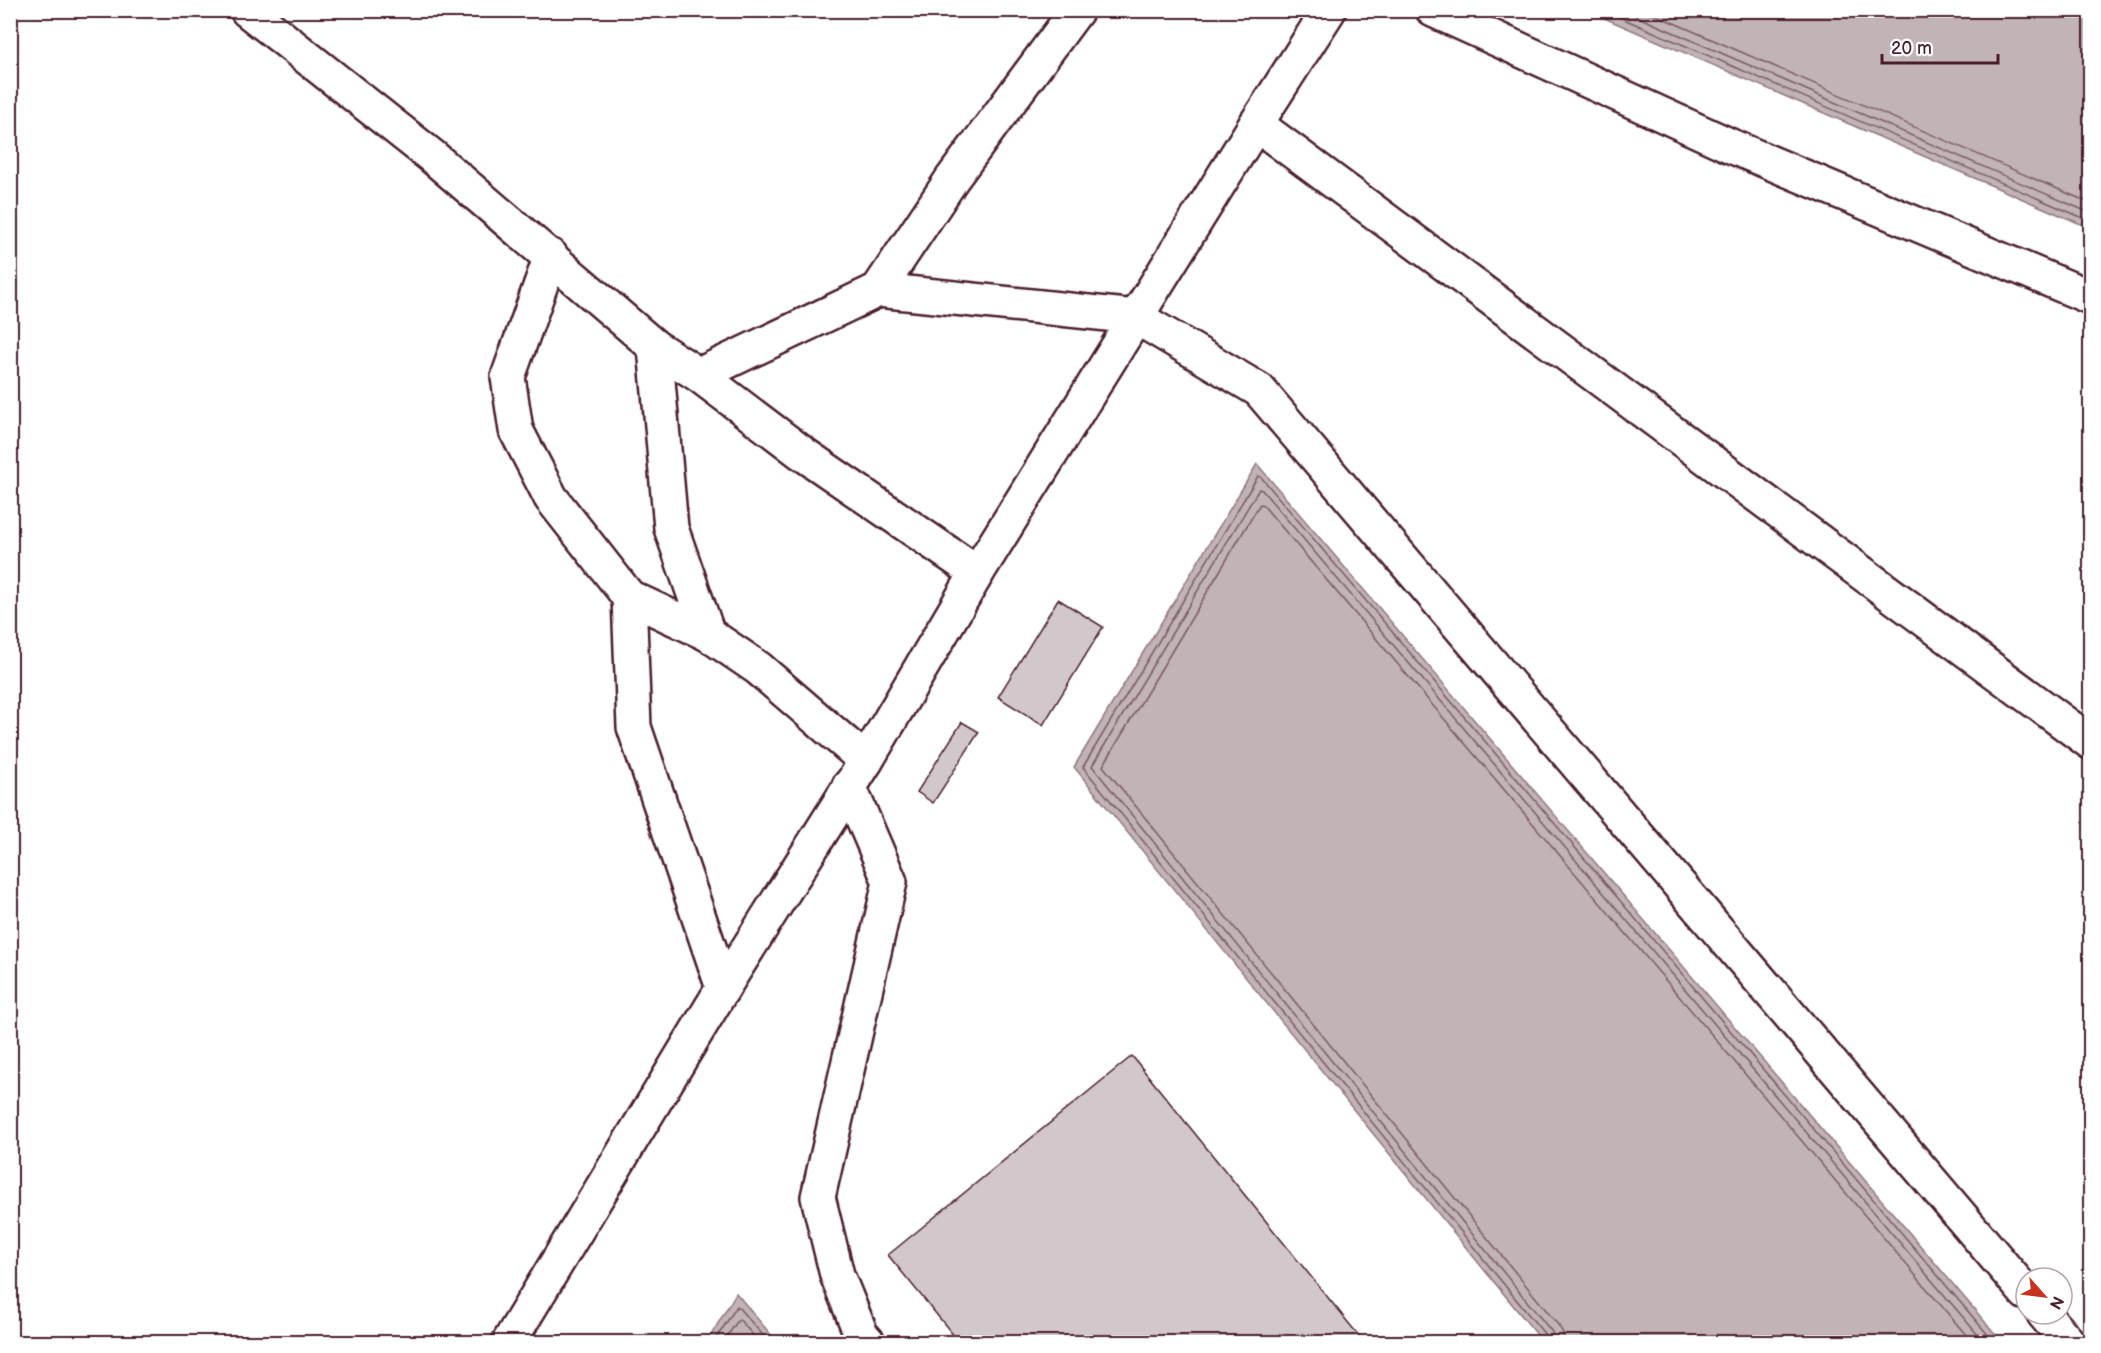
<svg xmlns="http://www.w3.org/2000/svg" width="2101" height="1353" font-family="'Balsamiq Sans',sans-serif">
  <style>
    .water { fill: #c1b3b6; stroke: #91787e; stroke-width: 1.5 }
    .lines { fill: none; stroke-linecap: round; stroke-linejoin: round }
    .shore { stroke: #7a5a63; stroke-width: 1.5 }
    .building { fill: #d2c7cb; stroke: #4a1f2b; stroke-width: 1.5 }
    .minor-casing { stroke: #4a1f2b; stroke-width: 38 }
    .minor { stroke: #fff; stroke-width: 33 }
  </style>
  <rect width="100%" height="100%" fill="#fff"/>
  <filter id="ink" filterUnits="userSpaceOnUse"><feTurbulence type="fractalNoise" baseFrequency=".0167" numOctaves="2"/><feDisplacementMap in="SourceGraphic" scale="12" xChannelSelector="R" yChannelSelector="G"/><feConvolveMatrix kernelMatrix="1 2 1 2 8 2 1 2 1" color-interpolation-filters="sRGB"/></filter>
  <g filter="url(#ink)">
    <g class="water">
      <path d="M 1588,11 L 2090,11 L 2090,228 Z"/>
      <path d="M 1257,464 L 2002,1342 L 1543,1342 L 1074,767 Z"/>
      <path d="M 736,1293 L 777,1342 L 707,1342 Z"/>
    </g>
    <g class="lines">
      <g class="shore">
        <path d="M 1603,10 L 2090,221"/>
        <path d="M 1622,10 L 2090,213"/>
        <path d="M 1644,10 L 2090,203"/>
        <path d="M 714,1342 L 737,1306 L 769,1342"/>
        <path d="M 723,1342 L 739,1319 L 759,1342"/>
        <path d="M 1547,1342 L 1546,1336 L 1083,767 L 1258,476 L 1261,477 L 1994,1342"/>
        <path d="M 1555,1342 L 1552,1332 L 1092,766 L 1259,489 L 1262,490 L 1984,1342"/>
        <path d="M 1564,1342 L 1563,1333 L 1559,1326 L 1103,766 L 1260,504 L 1263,505 L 1972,1342"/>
      </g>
    </g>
    <g class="building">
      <path d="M 1058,599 L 1103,627 L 1043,725 L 998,697 Z"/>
      <path d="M 962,722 L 979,732 L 933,803 L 917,792 Z"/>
      <path d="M 1132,1056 L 1364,1342 L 959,1342 L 888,1255 Z"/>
    </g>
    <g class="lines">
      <defs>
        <g id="minor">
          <path d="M 247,10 L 433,157 L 655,347 L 699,375 L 802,453 L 977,573"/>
          <path d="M 1433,10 L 1731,146 L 2090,297"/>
          <path d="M 1256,124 L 2090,742"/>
          <path d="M 551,256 L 508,377 L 516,430 L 551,498 L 629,597 L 708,634"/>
          <path d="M 878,290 L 952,179 L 1077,10"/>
          <path d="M 655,347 L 671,528 L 708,634 L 758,668 L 866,761"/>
          <path d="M 699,375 L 878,290 L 1136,317 L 1259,390 L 2026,1293"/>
          <path d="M 629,597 L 634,727 L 723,988"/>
          <path d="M 849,786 L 890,882 L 818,1197 L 837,1275 L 861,1334 L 868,1342"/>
          <path d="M 2044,1314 L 2068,1342"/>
          <path d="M 509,1342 L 723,988 L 866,761 L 977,573 L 1256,124 L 1329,10"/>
        </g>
      </defs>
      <use href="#minor" class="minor-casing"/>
      <use href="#minor" class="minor"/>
    </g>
  </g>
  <rect width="2101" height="1353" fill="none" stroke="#fff" stroke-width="36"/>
  <rect x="18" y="18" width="2065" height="1317" fill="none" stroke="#4a1f2b" stroke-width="2" filter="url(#ink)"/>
  <g transform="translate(2044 1296) rotate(118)"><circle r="28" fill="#ffffff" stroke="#b7a5aa" stroke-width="1.5"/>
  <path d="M0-4.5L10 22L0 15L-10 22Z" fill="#c8321e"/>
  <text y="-9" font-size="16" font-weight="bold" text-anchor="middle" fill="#4a1f2b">N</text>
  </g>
  <path d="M1882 54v9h116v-9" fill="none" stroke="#4a1f2b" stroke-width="3"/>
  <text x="1891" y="54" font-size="18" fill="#4a1f2b" stroke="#ffffff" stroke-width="4.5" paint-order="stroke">20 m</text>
</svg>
